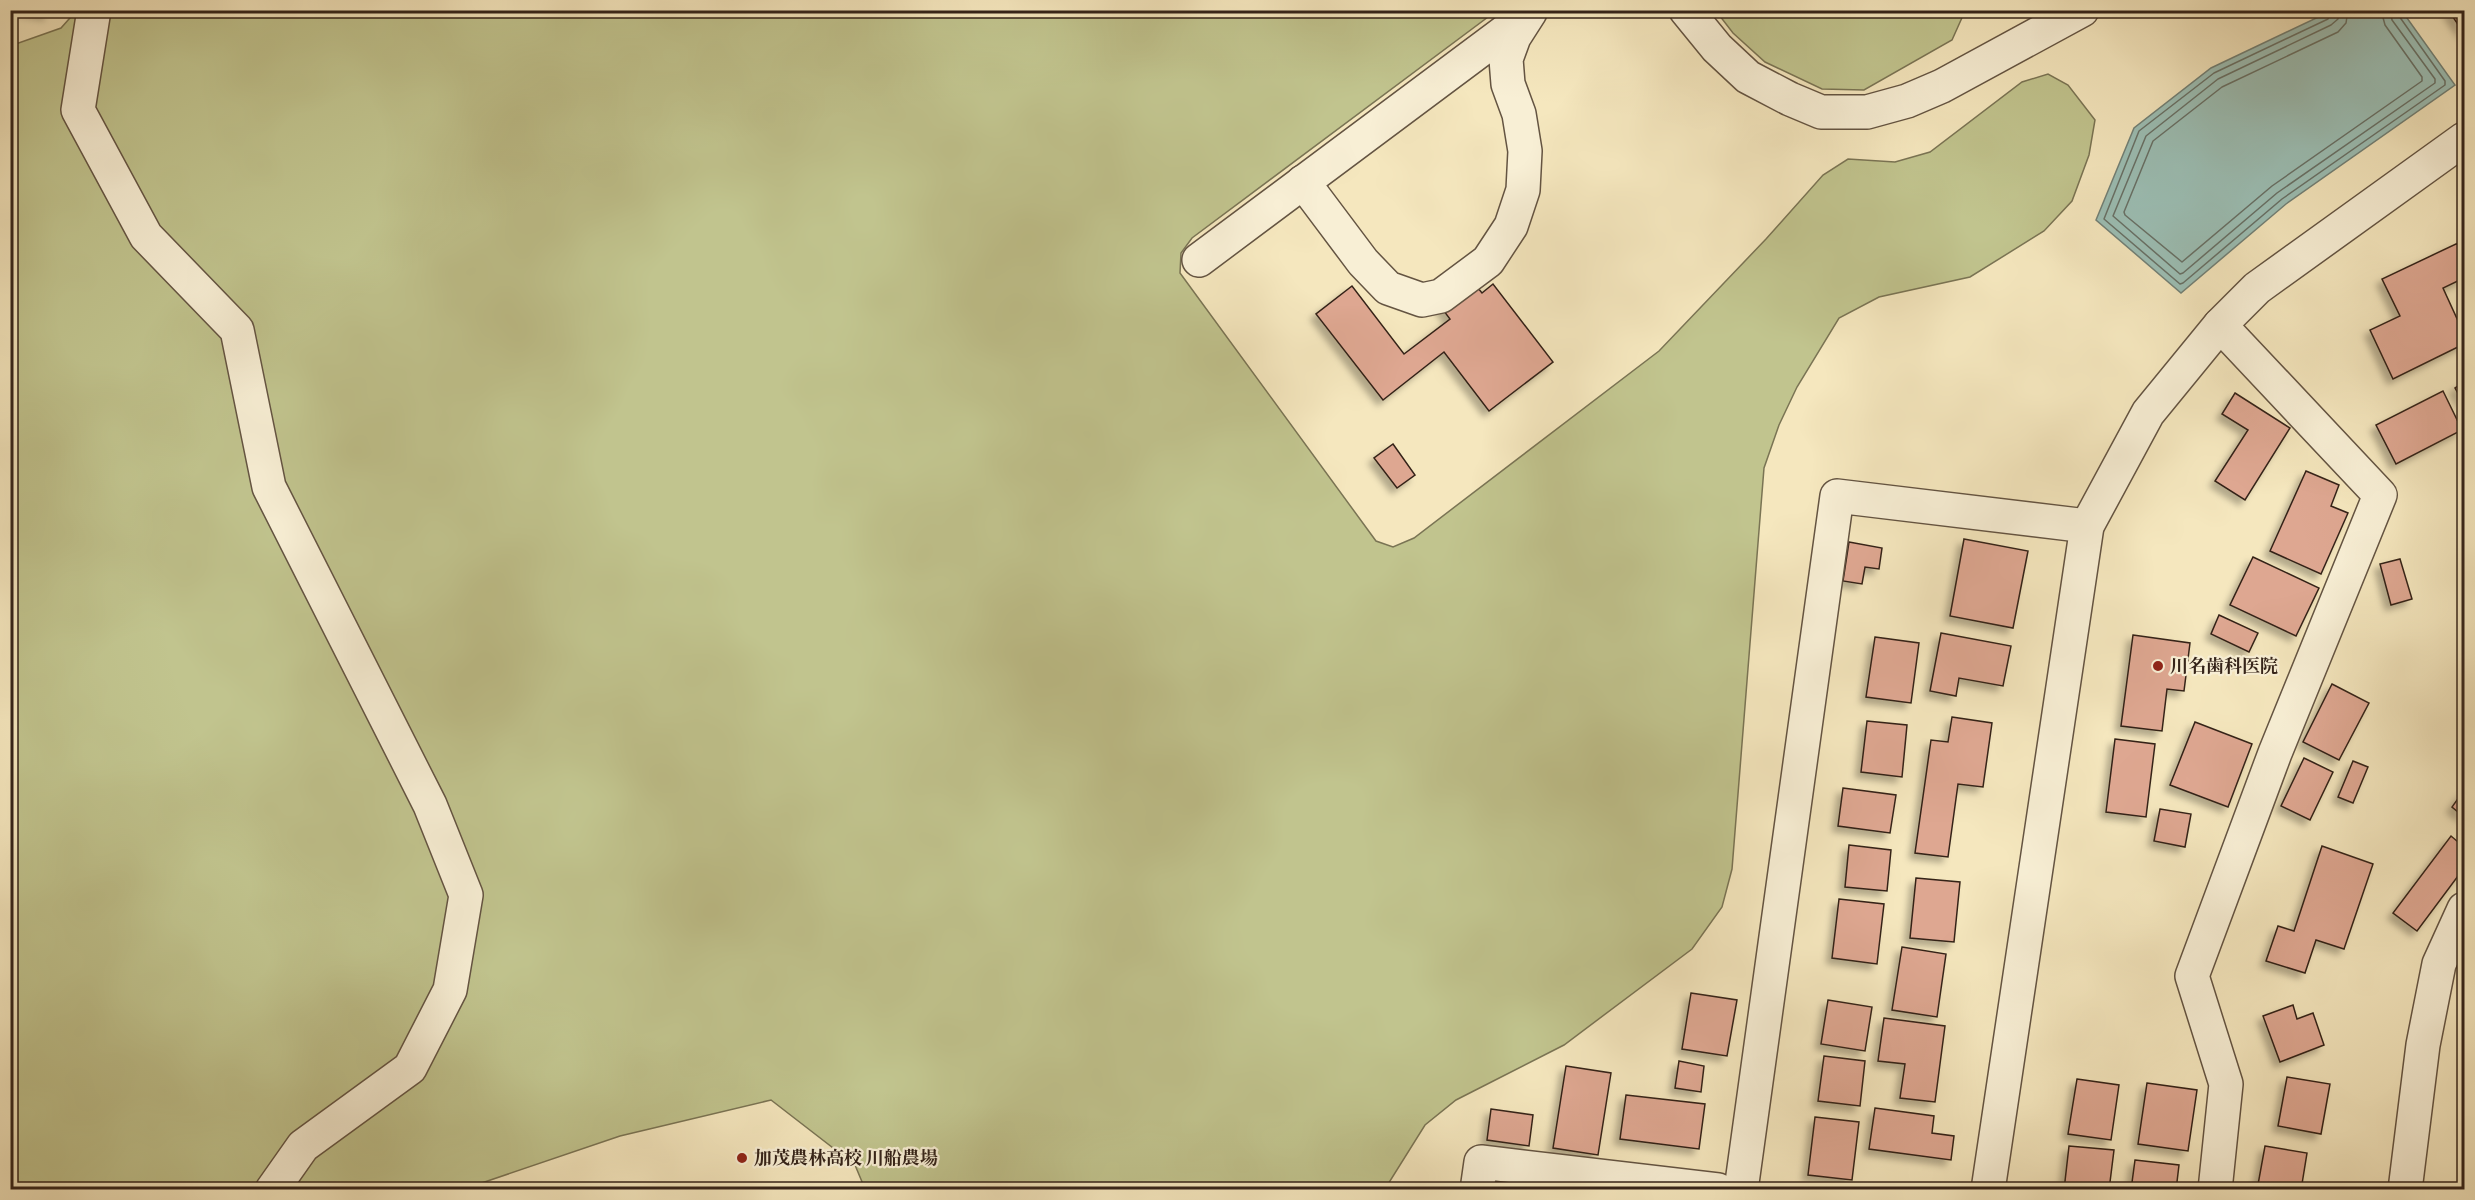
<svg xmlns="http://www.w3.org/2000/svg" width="2475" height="1200" font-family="'IM FELL French Canon','Noto Serif JP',serif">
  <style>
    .green { fill: #c1c48e; stroke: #7a7454; stroke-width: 1.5 }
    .water { fill: #9cbfb5; stroke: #728177; stroke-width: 1.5 }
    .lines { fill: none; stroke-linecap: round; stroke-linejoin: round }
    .shore { stroke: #687167; stroke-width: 1.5 }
    .building { fill: #dea791; stroke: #342319; stroke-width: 1.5; filter: url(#shadow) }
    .minor-casing { stroke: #645442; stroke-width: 36 }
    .minor { stroke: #f8efd5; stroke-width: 33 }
    .poi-dot { fill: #8f2418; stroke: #f8efd5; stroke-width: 2 }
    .labels { text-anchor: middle; stroke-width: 4.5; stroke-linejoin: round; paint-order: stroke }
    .poi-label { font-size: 18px; font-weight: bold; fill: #342319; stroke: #f8efd5; text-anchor: start }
  </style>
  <defs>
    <filter id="shadow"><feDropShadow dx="-5.5" dy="5.5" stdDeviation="3" flood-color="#0004"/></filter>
  </defs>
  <rect width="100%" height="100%" fill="#f5e7be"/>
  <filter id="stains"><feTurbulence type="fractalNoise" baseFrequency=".00333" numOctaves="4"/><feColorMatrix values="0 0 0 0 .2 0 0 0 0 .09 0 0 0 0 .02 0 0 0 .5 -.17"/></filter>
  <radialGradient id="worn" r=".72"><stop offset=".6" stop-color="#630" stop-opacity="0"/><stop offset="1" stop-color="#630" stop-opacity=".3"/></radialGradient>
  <g class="green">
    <path d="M 77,10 L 1496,11 L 1192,238 L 1181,253 L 1180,273 L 1376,541 L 1393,547 L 1414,538 L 1659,351 L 1766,239 L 1823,175 L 1848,159 L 1895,162 L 1930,152 L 2022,82 L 2048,74 L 2068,85 L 2095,120 L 2089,155 L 2072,201 L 2044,231 L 1970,277 L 1879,297 L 1839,318 L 1797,387 L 1779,425 L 1764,468 L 1732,869 L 1722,907 L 1692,949 L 1564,1045 L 1456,1100 L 1425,1125 L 1385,1189 L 865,1189 L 855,1165 L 771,1100 L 620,1136 L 464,1189 L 11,1190 L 10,46 L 61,28 Z"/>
    <path d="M 1716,11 L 1965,11 L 1952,40 L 1864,90 L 1822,89 L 1765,62 L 1733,33 Z"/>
  </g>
  <path class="water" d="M 2331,11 L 2402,11 L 2455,85 L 2286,204 L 2181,293 L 2096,220 L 2134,128 L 2211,68 Z"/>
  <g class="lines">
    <g class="shore">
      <path d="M 2332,10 L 2328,19 L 2214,73 L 2139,131 L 2104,219 L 2180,284 L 2183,283 L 2282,199 L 2445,85 L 2445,81 L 2399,16 L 2398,10"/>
      <path d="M 2339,10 L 2338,19 L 2331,25 L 2218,79 L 2146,136 L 2113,216 L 2180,274 L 2183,273 L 2277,193 L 2435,83 L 2435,79 L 2392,20 L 2390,10"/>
      <path d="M 2348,10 L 2346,23 L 2338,32 L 2222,87 L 2153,141 L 2124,212 L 2125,215 L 2182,262 L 2272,186 L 2422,81 L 2422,77 L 2385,25 L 2381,10"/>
    </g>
  </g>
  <g class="building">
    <path d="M 20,10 L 50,10 L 49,15 Z"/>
    <path d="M 2448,10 L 2464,10 L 2464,33 Z"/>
    <path d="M 2458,243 L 2464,257 L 2464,278 L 2443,288 L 2464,334 L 2464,344 L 2393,379 L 2370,330 L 2400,316 L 2382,279 Z"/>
    <path d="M 1460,266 L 1482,293 L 1493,284 L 1553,362 L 1489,411 L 1444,352 L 1383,400 L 1316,314 L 1352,286 L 1404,354 L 1450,319 L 1429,291 Z"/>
    <path d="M 2464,382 L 2464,404 L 2455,388 Z"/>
    <path d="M 2443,391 L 2462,430 L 2396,464 L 2376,425 Z"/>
    <path d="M 2235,393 L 2290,428 L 2245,500 L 2215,481 L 2248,430 L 2222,414 Z"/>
    <path d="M 1393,444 L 1415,475 L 1397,488 L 1374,458 Z"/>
    <path d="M 2306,471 L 2339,485 L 2331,506 L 2348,513 L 2321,574 L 2270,551 Z"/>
    <path d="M 1964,539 L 2028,551 L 2013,628 L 1950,616 Z"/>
    <path d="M 1849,542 L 1882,548 L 1879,569 L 1865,567 L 1862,584 L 1843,581 Z"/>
    <path d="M 2253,557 L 2319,588 L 2296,636 L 2230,605 Z"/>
    <path d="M 2400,559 L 2412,599 L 2391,605 L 2380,564 Z"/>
    <path d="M 2219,615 L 2258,633 L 2249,652 L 2211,634 Z"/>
    <path d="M 1941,633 L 2011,646 L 2003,686 L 1959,678 L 1956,696 L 1930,691 Z"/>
    <path d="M 2133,635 L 2190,643 L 2184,691 L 2167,689 L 2162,731 L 2121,726 Z"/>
    <path d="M 1875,637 L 1919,643 L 1911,703 L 1866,697 Z"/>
    <path d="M 2332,684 L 2369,703 L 2339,760 L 2303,742 Z"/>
    <path d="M 1952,717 L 1992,723 L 1983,787 L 1958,784 L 1948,857 L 1915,853 L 1931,740 L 1948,742 Z"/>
    <path d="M 1867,721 L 1907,725 L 1902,777 L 1861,772 Z"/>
    <path d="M 2195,722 L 2252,744 L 2228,807 L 2170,785 Z"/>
    <path d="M 2115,739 L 2155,744 L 2146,817 L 2106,812 Z"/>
    <path d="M 2304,758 L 2333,772 L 2310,820 L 2281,806 Z"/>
    <path d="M 2353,761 L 2368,767 L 2353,803 L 2338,797 Z"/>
    <path d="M 1843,788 L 1896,795 L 1890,833 L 1838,826 Z"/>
    <path d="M 2464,790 L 2464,817 L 2452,807 Z"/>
    <path d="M 2160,809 L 2191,814 L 2185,847 L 2154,841 Z"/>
    <path d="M 2451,836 L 2464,847 L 2464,868 L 2417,931 L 2393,913 Z"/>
    <path d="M 1849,845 L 1891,850 L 1887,891 L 1845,887 Z"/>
    <path d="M 2322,846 L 2373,864 L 2344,949 L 2316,940 L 2305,973 L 2266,961 L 2278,926 L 2294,931 Z"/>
    <path d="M 1916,878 L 1960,882 L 1954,942 L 1910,938 Z"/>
    <path d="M 1839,899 L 1884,904 L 1877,964 L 1832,958 Z"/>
    <path d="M 1902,947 L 1946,954 L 1937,1017 L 1892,1010 Z"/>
    <path d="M 1691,993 L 1737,1000 L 1727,1056 L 1682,1049 Z"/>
    <path d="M 1828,1000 L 1872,1007 L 1865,1051 L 1821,1044 Z"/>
    <path d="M 2293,1005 L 2297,1019 L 2313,1013 L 2324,1045 L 2280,1062 L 2263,1016 Z"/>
    <path d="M 1884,1018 L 1945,1026 L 1935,1102 L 1900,1098 L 1905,1064 L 1878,1061 Z"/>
    <path d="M 1824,1056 L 1865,1061 L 1860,1106 L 1818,1101 Z"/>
    <path d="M 1679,1061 L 1704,1066 L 1701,1092 L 1675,1088 Z"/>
    <path d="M 1566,1066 L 1611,1073 L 1598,1155 L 1553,1148 Z"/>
    <path d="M 2287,1077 L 2330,1084 L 2321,1134 L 2278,1126 Z"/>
    <path d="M 2077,1079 L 2119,1085 L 2111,1140 L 2068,1134 Z"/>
    <path d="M 2147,1083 L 2197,1090 L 2188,1151 L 2138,1144 Z"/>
    <path d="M 1626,1095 L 1705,1104 L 1699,1149 L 1620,1139 Z"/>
    <path d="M 1875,1108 L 1934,1116 L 1932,1133 L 1954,1136 L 1951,1160 L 1869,1149 Z"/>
    <path d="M 1491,1109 L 1533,1115 L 1529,1146 L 1487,1140 Z"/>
    <path d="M 1815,1117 L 1859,1122 L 1852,1180 L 1808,1175 Z"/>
    <path d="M 2069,1146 L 2114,1150 L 2109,1190 L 2064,1190 Z"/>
    <path d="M 2265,1146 L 2307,1153 L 2301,1190 L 2257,1190 Z"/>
    <path d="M 2135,1160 L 2179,1165 L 2176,1190 L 2131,1190 Z"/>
  </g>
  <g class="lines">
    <defs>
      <g id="minor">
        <path d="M 94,10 L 78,110 L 146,236 L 237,330 L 269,487 L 430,805 L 466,895 L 450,990 L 410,1068 L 303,1146 L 272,1190"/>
        <path d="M 1686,10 L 1717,48 L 1748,77 L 1790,99 L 1821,112 L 1867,112 L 1907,101 L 1942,86 L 2082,10"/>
        <path d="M 1303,182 L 1363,262 L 1388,288 L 1422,300 L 1441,296 L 1488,261 L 1511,226 L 1523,190 L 1525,151 L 1519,114 L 1508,84 L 1506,59 L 1514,37 L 1530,12"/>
        <path d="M 1199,260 L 1522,19"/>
        <path d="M 1477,1190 L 1481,1162 L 1718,1190"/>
        <path d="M 1741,1190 L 1837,496 L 2087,526"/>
        <path d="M 1988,1190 L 2087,526 L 2148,413 L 2220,325 L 2257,288 L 2464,139"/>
        <path d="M 2215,1190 L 2226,1084 L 2192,976 L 2275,753 L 2380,495 L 2220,325"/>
        <path d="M 2405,1190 L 2423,1045 L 2439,964 L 2464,909"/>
      </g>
    </defs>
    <use href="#minor" class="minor-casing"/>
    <use href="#minor" class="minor"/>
  </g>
  <g class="poi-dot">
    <circle cx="2158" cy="666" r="6"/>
    <circle cx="742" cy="1158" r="6"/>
  </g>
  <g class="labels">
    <g class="poi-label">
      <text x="2170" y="672">川名歯科医院</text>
      <text x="754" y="1164">加茂農林高校 川船農場</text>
    </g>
  </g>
  <rect width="2475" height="1200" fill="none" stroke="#f5e7be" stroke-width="36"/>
  <rect x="12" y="12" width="2451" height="1176" fill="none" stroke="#342319" stroke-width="3"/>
  <rect x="18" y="18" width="2439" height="1164" fill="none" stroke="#342319" stroke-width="1.5"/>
  <rect width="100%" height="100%" filter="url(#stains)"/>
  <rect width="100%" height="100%" fill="url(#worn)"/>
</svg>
